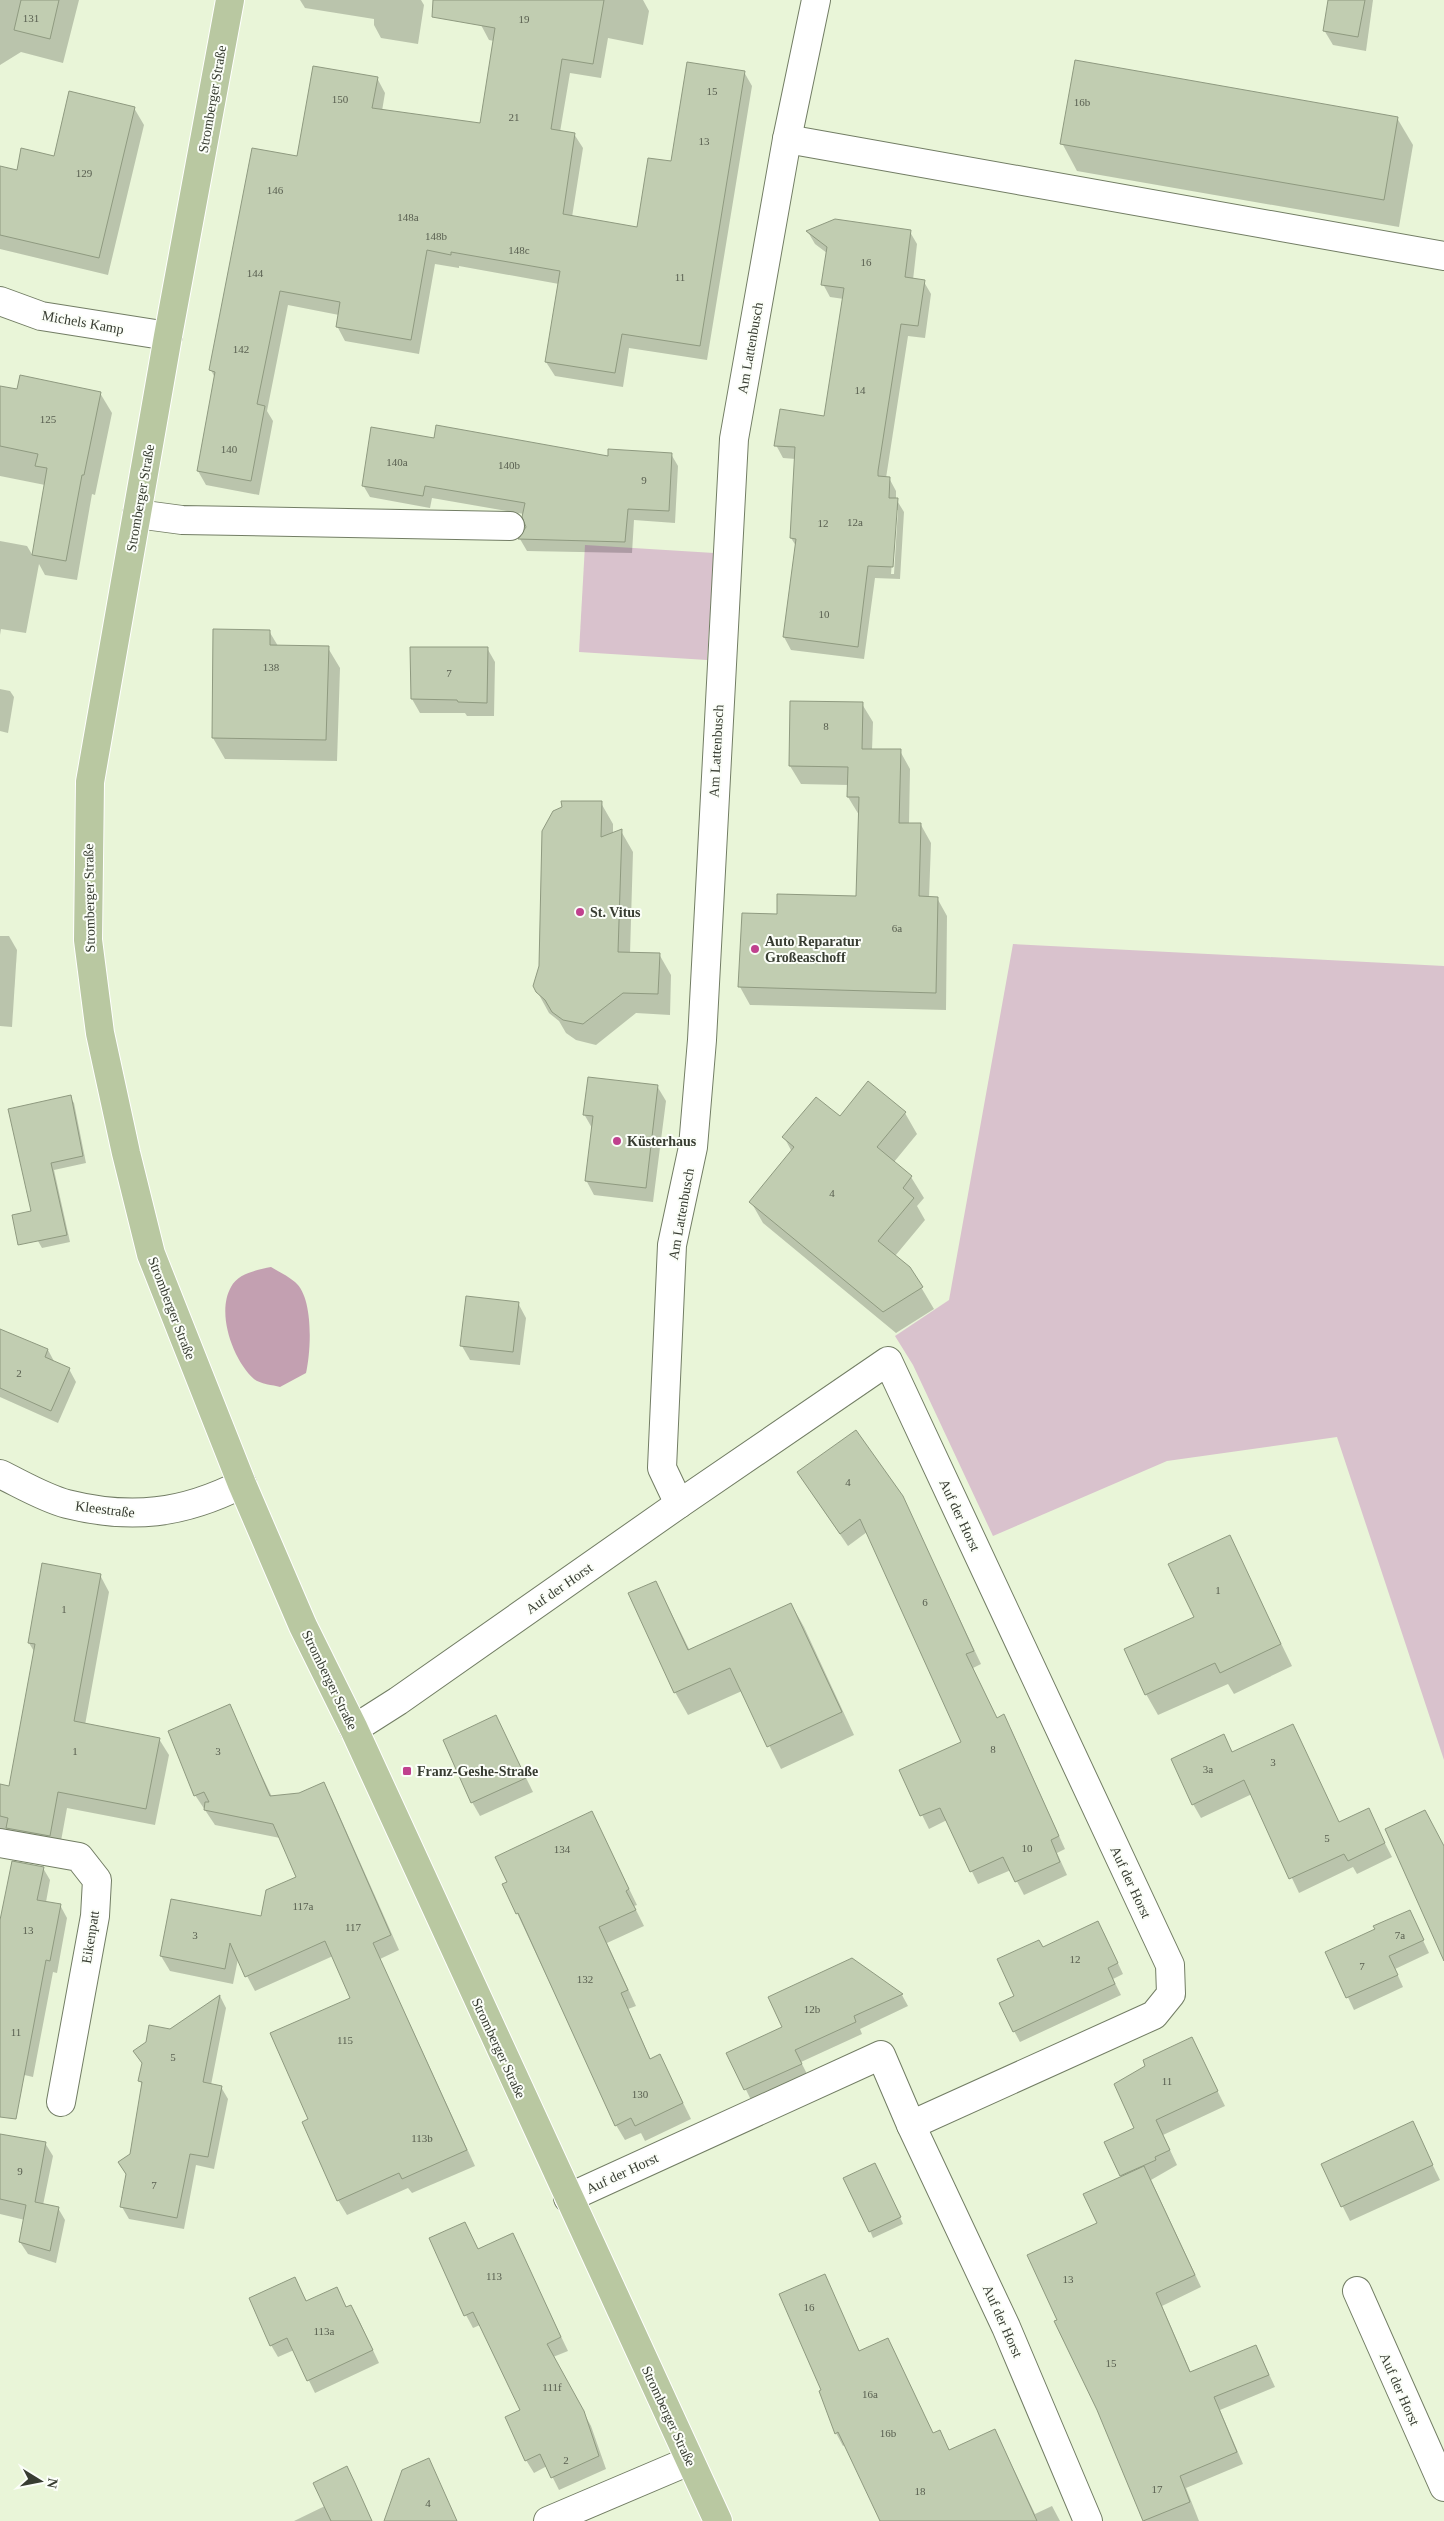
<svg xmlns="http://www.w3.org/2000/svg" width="1444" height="2521" font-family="'Times New Roman',serif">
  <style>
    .green { fill: #d9c2cd }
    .water { fill: #c3a0b1 }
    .shadow { fill: #0003; fill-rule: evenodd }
    .building { fill: #c1cdb1; stroke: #8f9a80 }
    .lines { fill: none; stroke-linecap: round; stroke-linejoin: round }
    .minor-casing { stroke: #727d64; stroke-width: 30 }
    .major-casing { stroke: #fff; stroke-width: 30 }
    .minor { stroke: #fff; stroke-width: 28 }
    .major { stroke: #b9c8a1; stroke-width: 28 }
    .poi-dot { fill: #c0418e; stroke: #fbfef8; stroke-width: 2 }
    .labels { text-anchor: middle; stroke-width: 4; stroke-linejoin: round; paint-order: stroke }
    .number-label { font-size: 11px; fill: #5a6051 }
    .street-label { font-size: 14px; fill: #373c31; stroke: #fbfef8 }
    .poi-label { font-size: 14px; font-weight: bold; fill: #373c31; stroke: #fbfef8; text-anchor: start }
  </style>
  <rect width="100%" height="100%" fill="#e9f5d8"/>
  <g class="green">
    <path d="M 585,545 L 714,553 L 707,660 L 579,652 Z"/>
    <path d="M 1013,944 L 1444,966 L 1444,1760 L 1337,1437 L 1167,1461 L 993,1536 L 913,1365 L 895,1336 L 949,1300 Z"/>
  </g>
  <path class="water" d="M 271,1267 C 279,1272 288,1276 295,1282 C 314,1298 311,1351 306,1373 L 280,1387 C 273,1385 260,1384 254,1379 C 233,1360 216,1313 231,1287 C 238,1273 257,1270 271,1267 Z"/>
  <g class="shadow">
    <path d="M 0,0 L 79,0 L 63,63 L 21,52 L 0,65 Z"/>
    <path d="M 300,0 L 421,0 L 424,5 L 418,44 L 381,38 L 374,25 L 374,19 L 305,8 Z"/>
    <path d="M 486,0 L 643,0 L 649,11 L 643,45 L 608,38 L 601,78 L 570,73 L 560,132 L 574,134 L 583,148 L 572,217 L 638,229 L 672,162 L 744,72 L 752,86 L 707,360 L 629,348 L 623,387 L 555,376 L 546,362 L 559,284 L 459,266 L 459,268 L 435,264 L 419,354 L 345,341 L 337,326 L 339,315 L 288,305 L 267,411 L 273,421 L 259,495 L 206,485 L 198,471 L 215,378 L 211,370 L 298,158 L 377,78 L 385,93 L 382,111 L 481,125 L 494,41 L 489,40 L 481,25 Z"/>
    <path d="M 1330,0 L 1373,0 L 1366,51 L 1333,45 L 1324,30 Z"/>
    <path d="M 134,108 L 144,125 L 108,275 L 0,249 L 0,168 L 18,172 L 55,157 Z"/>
    <path d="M 1397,118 L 1413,145 L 1399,227 L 1077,171 L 1062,143 Z"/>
    <path d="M 808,232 L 910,232 L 917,244 L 913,280 L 924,282 L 931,294 L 925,338 L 908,336 L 886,478 L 889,478 L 896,491 L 896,499 L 904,512 L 900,579 L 875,578 L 864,659 L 791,650 L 784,637 L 796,546 L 791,538 L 796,459 L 783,458 L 776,445 L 825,417 L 844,299 L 830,297 L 823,284 L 827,253 L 815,244 ZM 896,510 L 898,510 L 894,574 L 891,574 Z"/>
    <path d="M 0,387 L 18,391 L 100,393 L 112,413 L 95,495 L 92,494 L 77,580 L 45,575 L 39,564 L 26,633 L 1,629 L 0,635 L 0,541 L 27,546 L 33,556 L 45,485 L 0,476 Z"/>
    <path d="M 435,440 L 609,457 L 671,454 L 678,466 L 675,523 L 634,520 L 632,553 L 527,551 L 520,539 L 527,527 L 524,514 L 432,498 L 430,508 L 370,497 L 363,485 Z"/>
    <path d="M 214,630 L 269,631 L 278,646 L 328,648 L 340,668 L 337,761 L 225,759 L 213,738 Z"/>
    <path d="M 412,648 L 487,648 L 495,662 L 494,716 L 467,716 L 465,713 L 420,713 L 412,699 Z"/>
    <path d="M 0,689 L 10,691 L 14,697 L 8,733 L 0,731 Z"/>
    <path d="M 862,704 L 873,722 L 872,750 L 900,751 L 910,769 L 909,824 L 921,825 L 931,843 L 929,898 L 937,898 L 947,916 L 946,1010 L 750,1005 L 740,987 L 778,915 L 858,897 L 859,815 L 848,797 L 849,785 L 801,784 L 790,766 Z"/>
    <path d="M 601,803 L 613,824 L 613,834 L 621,831 L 633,852 L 630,954 L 659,954 L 671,975 L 670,1015 L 636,1013 L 596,1045 L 576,1040 L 566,1033 L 559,1021 L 549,1013 L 537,991 Z"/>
    <path d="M 0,936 L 9,936 L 17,950 L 12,1027 L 0,1026 Z"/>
    <path d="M 657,1086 L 666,1101 L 653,1202 L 594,1195 L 586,1180 L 592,1128 L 584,1114 Z"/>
    <path d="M 70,1097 L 74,1103 L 86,1163 L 54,1170 L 70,1242 L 42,1248 L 38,1241 L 10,1110 Z"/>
    <path d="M 905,1113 L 917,1134 L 894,1162 L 911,1177 L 924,1198 L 917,1206 L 925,1220 L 895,1256 L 909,1267 L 934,1309 L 896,1333 L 763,1223 L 751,1202 L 792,1152 L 784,1137 L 840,1118 Z"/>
    <path d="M 518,1303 L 526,1318 L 520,1365 L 470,1360 L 462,1346 Z"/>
    <path d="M 0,1330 L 48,1350 L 55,1363 L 69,1369 L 76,1382 L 58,1423 L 0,1397 Z"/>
    <path d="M 798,1473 L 902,1497 L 981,1664 L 973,1668 L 997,1719 L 1011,1729 L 1065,1849 L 1057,1853 L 1067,1875 L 1024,1895 L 1011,1870 L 978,1884 L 947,1820 L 929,1829 L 900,1770 L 962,1742 L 867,1532 L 848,1546 Z"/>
    <path d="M 1229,1536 L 1292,1666 L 1234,1694 L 1228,1684 L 1158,1715 L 1146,1694 L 1196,1617 Z"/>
    <path d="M 100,1575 L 109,1592 L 85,1725 L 159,1739 L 169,1755 L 155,1825 L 67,1808 L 59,1852 L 0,1830 L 0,1785 L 10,1787 L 35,1653 L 29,1643 Z"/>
    <path d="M 656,1582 L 690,1651 L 791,1604 L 804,1627 L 854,1735 L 781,1769 L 742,1691 L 688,1715 L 675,1692 Z"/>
    <path d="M 229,1706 L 272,1797 L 300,1794 L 323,1784 L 332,1799 L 399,1950 L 380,1959 L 475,2166 L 412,2193 L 408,2188 L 347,2215 L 338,2200 L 310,2120 L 352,1999 L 333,1956 L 255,1991 L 238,1959 L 233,1984 L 170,1971 L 161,1956 L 262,1917 L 298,1878 L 280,1838 L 215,1825 L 195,1795 Z"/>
    <path d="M 503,1731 L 533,1792 L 480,1816 L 472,1802 Z"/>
    <path d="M 1224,1736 L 1233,1753 L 1339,1823 L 1368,1810 L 1392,1857 L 1357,1874 L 1353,1867 L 1299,1893 L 1252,1794 L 1201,1818 L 1193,1804 Z"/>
    <path d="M 592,1813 L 637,1905 L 634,1906 L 644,1926 L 607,1943 L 636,2006 L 628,2009 L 651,2060 L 660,2056 L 691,2119 L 645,2141 L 641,2133 L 625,2140 L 616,2125 L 517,1913 Z"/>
    <path d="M 43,1868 L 50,1880 L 46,1902 L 60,1905 L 67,1918 L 57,1973 L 53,1972 L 33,2077 L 16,2073 L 0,2115 L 0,1926 Z"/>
    <path d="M 1409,1911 L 1429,1953 L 1395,1969 L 1403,1987 L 1354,2010 L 1327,1953 L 1377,1930 Z"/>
    <path d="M 1104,1933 L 1123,1974 L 1113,1979 L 1121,1995 L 1020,2042 L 1014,2031 L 1016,1997 L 1043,1948 Z"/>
    <path d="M 852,1959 L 902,1995 L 908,2006 L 860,2029 L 862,2034 L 801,2062 L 808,2076 L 752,2102 L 728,2053 L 784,2027 Z"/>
    <path d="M 220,1996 L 226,2008 L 211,2085 L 221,2087 L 228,2099 L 214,2169 L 196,2165 L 184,2229 L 129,2219 L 122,2207 L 127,2176 L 119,2163 L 131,2154 L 143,2086 L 140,2081 L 143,2065 L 135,2052 Z"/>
    <path d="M 1191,2038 L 1225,2106 L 1163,2135 L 1177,2165 L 1151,2180 L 1201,2287 L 1162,2306 L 1191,2373 L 1256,2346 L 1275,2387 L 1220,2410 L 1243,2464 L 1186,2488 L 1199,2521 L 1144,2521 L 1059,2320 L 1099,2224 L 1122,2177 L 1106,2142 L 1136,2129 Z"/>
    <path d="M 1412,2123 L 1440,2180 L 1350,2221 L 1322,2165 Z"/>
    <path d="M 0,2135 L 45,2143 L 53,2156 L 43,2205 L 58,2208 L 65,2220 L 56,2263 L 28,2254 L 20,2242 L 25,2220 L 0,2214 Z"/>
    <path d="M 879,2171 L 903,2224 L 873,2238 L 870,2231 Z"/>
    <path d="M 512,2234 L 568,2351 L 553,2357 L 591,2426 L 606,2469 L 559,2490 L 547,2466 L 534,2473 L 526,2460 L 521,2410 L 480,2325 L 473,2328 L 466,2315 L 478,2250 Z"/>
    <path d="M 824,2275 L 860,2352 L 888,2339 L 933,2434 L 939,2431 L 950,2451 L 995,2430 L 1035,2514 L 1052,2506 L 1060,2521 L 881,2521 L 845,2445 L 843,2446 L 836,2433 L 820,2392 L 823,2391 Z"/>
    <path d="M 294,2278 L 307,2302 L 337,2289 L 347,2308 L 351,2306 L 358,2318 L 379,2363 L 315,2393 L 294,2350 L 278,2357 L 271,2345 Z"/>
    <path d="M 347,2468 L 372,2521 L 294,2521 L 325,2506 Z"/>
  </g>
  <g class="building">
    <path d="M 21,0 L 59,0 L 50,39 L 14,30 Z"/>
    <path d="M 433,0 L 604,0 L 593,64 L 562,59 L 551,129 L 575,133 L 563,214 L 637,227 L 648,158 L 671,161 L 687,62 L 745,71 L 700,346 L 622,334 L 615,373 L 545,362 L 560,271 L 451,252 L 451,255 L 427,250 L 411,340 L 336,327 L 340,302 L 280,291 L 257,404 L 265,406 L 251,481 L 197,471 L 215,372 L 209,370 L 252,148 L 297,156 L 313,66 L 378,77 L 372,108 L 480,123 L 495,28 L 432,17 Z"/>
    <path d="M 1328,0 L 1365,0 L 1358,37 L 1323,31 Z"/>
    <path d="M 1075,60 L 1398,117 L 1384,200 L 1060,144 Z"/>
    <path d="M 69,91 L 135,107 L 99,258 L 0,235 L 0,166 L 17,170 L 21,148 L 54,156 Z"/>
    <path d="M 835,219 L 911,230 L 905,277 L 925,280 L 918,326 L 901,324 L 878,471 L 878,476 L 890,477 L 889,498 L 898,498 L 893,567 L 868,566 L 858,647 L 783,637 L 796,539 L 790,538 L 795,447 L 774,446 L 780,409 L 824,416 L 844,288 L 821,285 L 827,247 L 806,231 Z"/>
    <path d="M 20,375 L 101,392 L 84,475 L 82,475 L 66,561 L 32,555 L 47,468 L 35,466 L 38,454 L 0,446 L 0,386 L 17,389 Z"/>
    <path d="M 436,425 L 608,456 L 608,449 L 672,453 L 669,511 L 628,509 L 625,542 L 518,539 L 526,527 L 522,517 L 525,503 L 425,486 L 423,496 L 362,486 L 371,427 L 434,438 Z"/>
    <path d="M 213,629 L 270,630 L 270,645 L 329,646 L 326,740 L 212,738 Z"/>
    <path d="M 410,647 L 488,647 L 487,703 L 458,702 L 457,700 L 411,699 Z"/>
    <path d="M 790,701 L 863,702 L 862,749 L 901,749 L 899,823 L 921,823 L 919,896 L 938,897 L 936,993 L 738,987 L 742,913 L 777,914 L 777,894 L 856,896 L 859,797 L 847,797 L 848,767 L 789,766 Z"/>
    <path d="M 561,801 L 602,801 L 601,837 L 622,829 L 618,952 L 660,953 L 658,994 L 623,993 L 583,1024 L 563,1020 L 552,1012 L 545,1000 L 536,992 L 533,986 L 539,966 L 542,831 L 553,811 L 562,807 Z"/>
    <path d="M 588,1077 L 658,1085 L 646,1188 L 585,1181 L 593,1116 L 583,1115 Z"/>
    <path d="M 868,1081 L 906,1112 L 877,1147 L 912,1176 L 903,1188 L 914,1198 L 878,1241 L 910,1267 L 923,1287 L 883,1312 L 749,1202 L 794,1147 L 782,1137 L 816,1097 L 840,1116 Z"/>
    <path d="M 71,1095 L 83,1156 L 51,1163 L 67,1235 L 18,1245 L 12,1215 L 31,1211 L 8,1109 Z"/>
    <path d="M 466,1296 L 519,1302 L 513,1352 L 460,1346 Z"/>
    <path d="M 0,1329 L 48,1349 L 45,1357 L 70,1368 L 51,1411 L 0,1388 Z"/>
    <path d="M 856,1430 L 903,1496 L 974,1651 L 966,1654 L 997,1718 L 1004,1714 L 1059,1836 L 1051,1840 L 1060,1862 L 1015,1882 L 1003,1857 L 970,1872 L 940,1808 L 920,1816 L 899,1770 L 961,1742 L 860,1519 L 840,1534 L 797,1472 Z"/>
    <path d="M 1230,1535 L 1281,1644 L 1220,1673 L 1215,1663 L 1145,1695 L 1124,1649 L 1194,1617 L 1168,1564 Z"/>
    <path d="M 42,1563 L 101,1574 L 74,1721 L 160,1738 L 146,1809 L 58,1792 L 50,1836 L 6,1828 L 8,1818 L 0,1816 L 0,1784 L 9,1786 L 35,1644 L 28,1643 Z"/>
    <path d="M 656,1581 L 688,1650 L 791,1603 L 842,1712 L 767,1747 L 730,1668 L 674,1693 L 628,1593 Z"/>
    <path d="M 230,1704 L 270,1796 L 299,1793 L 324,1782 L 391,1935 L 373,1943 L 467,2150 L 402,2179 L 399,2173 L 337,2201 L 302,2122 L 308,2119 L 270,2033 L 350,1998 L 325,1941 L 245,1977 L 230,1943 L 225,1969 L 160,1956 L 171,1899 L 261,1916 L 266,1890 L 296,1877 L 273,1824 L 204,1810 L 205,1802 L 209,1802 L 204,1792 L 194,1796 L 168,1731 Z"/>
    <path d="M 496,1715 L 526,1778 L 471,1803 L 443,1740 Z"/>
    <path d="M 1293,1724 L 1339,1822 L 1369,1808 L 1385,1843 L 1348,1861 L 1344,1854 L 1289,1879 L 1244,1780 L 1192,1805 L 1171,1759 L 1224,1734 L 1232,1752 Z"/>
    <path d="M 1425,1810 L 1444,1846 L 1444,1961 L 1385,1829 Z"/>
    <path d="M 592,1811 L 629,1889 L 626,1891 L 636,1910 L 599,1927 L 628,1990 L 621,1993 L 650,2059 L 660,2054 L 683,2103 L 635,2126 L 631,2118 L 615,2126 L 518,1913 L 516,1914 L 502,1884 L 507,1882 L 495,1857 Z"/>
    <path d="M 12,1861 L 44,1867 L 37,1900 L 61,1904 L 50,1961 L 46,1960 L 16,2119 L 0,2117 L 0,1920 Z"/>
    <path d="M 1410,1910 L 1424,1940 L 1389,1956 L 1398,1975 L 1346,1998 L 1325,1952 L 1375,1929 L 1373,1926 Z"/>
    <path d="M 1098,1921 L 1118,1963 L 1108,1968 L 1115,1984 L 1013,2032 L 999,2003 L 1014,1996 L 997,1959 L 1039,1940 L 1043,1947 Z"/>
    <path d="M 852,1958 L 903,1994 L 854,2016 L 856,2022 L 795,2050 L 802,2064 L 744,2090 L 726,2053 L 782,2027 L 768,1997 Z"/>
    <path d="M 220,1995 L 203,2082 L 222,2086 L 208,2157 L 190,2154 L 177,2218 L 120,2207 L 126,2174 L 118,2162 L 130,2154 L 142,2082 L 138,2081 L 142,2063 L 133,2051 L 146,2042 L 149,2025 L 170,2029 Z"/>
    <path d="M 1192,2037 L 1218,2091 L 1156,2120 L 1170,2150 L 1155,2157 L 1156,2160 L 1120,2176 L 1104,2142 L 1134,2128 L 1114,2084 L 1145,2066 L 1143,2060 Z"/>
    <path d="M 1413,2121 L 1433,2165 L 1341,2207 L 1321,2164 Z"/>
    <path d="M 0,2134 L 46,2142 L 35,2202 L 59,2207 L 50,2251 L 19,2242 L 26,2205 L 0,2199 Z"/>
    <path d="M 875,2163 L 901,2217 L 869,2232 L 843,2178 Z"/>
    <path d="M 1144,2166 L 1195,2275 L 1156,2293 L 1190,2372 L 1256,2345 L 1269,2375 L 1214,2397 L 1237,2452 L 1180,2476 L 1190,2502 L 1143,2521 L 1097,2410 L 1054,2321 L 1057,2320 L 1027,2255 L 1097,2223 L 1083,2194 Z"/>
    <path d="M 465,2222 L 478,2249 L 513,2233 L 561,2337 L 547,2344 L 584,2411 L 599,2456 L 551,2478 L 540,2454 L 525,2461 L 505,2417 L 520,2410 L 473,2312 L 464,2316 L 429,2238 Z"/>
    <path d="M 825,2274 L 859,2351 L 888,2338 L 933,2433 L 940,2430 L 949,2450 L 995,2429 L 1037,2521 L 880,2521 L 838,2432 L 835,2434 L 819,2391 L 821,2390 L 779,2294 Z"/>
    <path d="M 295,2277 L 306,2301 L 337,2287 L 346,2307 L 351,2305 L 373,2350 L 307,2381 L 287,2338 L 270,2346 L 249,2298 Z"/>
    <path d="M 429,2458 L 457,2521 L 384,2521 L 402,2470 Z"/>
    <path d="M 347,2466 L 355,2483 L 372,2521 L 331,2521 L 313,2483 Z"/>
  </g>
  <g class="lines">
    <defs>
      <g id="minor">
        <path d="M 787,139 L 1444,256"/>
        <path d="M 0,301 L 41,316 L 168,336"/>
        <path d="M 137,514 L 182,520 L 510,526"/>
        <path d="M 0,1474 C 21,1484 44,1498 67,1504 C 131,1520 183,1514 242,1484"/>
        <path d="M 679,1504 L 662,1468 L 672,1245 L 693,1147 L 702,1040 L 734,439 L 787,139 L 816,0"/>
        <path d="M 354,1729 L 398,1701 L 679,1504 L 888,1361 L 1170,1965 L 1171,1994 L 1154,2015 L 911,2125"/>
        <path d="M 0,1843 L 79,1857 L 97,1880 L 95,1916 L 61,2102"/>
        <path d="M 568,2198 L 881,2055 L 911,2125 L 1006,2327 L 1088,2521"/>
        <path d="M 1357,2291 L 1444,2487"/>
        <path d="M 548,2521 L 689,2461"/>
      </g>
      <path id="major" d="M 230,0 L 168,336 L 90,782 L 88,940 L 100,1033 L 126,1153 L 151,1254 L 242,1484 L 303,1626 L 354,1729 L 718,2521"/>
    </defs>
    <use href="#minor" class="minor-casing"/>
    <use href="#major" class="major-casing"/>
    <use href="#minor" class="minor"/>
    <use href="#major" class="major"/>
  </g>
  <g class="poi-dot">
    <circle cx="580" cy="912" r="5"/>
    <circle cx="755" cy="949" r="5"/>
    <circle cx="617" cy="1141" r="5"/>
    <rect x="402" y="1766" width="10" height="10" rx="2.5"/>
  </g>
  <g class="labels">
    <g class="number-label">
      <text x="31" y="22">131</text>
      <text x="524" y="23">19</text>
      <text x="712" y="95">15</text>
      <text x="340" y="103">150</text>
      <text x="1082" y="106">16b</text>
      <text x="514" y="121">21</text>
      <text x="704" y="145">13</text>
      <text x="84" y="177">129</text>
      <text x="275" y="194">146</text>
      <text x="408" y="221">148a</text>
      <text x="436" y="240">148b</text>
      <text x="519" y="254">148c</text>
      <text x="866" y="266">16</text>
      <text x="255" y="277">144</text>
      <text x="680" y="281">11</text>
      <text x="241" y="353">142</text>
      <text x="860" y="394">14</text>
      <text x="48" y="423">125</text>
      <text x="229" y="453">140</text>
      <text x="397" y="466">140a</text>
      <text x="509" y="469">140b</text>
      <text x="644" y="484">9</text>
      <text x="855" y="526">12a</text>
      <text x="823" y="527">12</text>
      <text x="824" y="618">10</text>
      <text x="271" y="671">138</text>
      <text x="449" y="677">7</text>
      <text x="826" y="730">8</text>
      <text x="897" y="932">6a</text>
      <text x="832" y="1197">4</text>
      <text x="19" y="1377">2</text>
      <text x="848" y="1486">4</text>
      <text x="1218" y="1594">1</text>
      <text x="925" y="1606">6</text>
      <text x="64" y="1613">1</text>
      <text x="993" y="1753">8</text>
      <text x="75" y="1755">1</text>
      <text x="218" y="1755">3</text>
      <text x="1273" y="1766">3</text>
      <text x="1208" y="1773">3a</text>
      <text x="1327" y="1842">5</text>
      <text x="1027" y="1852">10</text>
      <text x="562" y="1853">134</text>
      <text x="303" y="1910">117a</text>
      <text x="353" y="1931">117</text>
      <text x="28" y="1934">13</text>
      <text x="195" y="1939">3</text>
      <text x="1400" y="1939">7a</text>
      <text x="1075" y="1963">12</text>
      <text x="1362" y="1970">7</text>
      <text x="585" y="1983">132</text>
      <text x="812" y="2013">12b</text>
      <text x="16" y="2036">11</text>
      <text x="345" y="2044">115</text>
      <text x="173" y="2061">5</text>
      <text x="1167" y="2085">11</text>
      <text x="640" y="2098">130</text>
      <text x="422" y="2142">113b</text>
      <text x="20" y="2175">9</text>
      <text x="154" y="2189">7</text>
      <text x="494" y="2280">113</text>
      <text x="1068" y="2283">13</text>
      <text x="809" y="2311">16</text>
      <text x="324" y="2335">113a</text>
      <text x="1111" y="2367">15</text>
      <text x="552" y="2391">111f</text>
      <text x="870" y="2398">16a</text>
      <text x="888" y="2437">16b</text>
      <text x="566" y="2464">2</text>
      <text x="1157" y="2493">17</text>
      <text x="920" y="2495">18</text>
      <text x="428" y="2507">4</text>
    </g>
    <g class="street-label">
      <text transform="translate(212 99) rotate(-80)" y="5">Stromberger Straße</text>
      <text transform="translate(83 322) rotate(10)" y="5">Michels Kamp</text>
      <text transform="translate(750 348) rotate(-80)" y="5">Am Lattenbusch</text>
      <text transform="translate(140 498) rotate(-80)" y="5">Stromberger Straße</text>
      <text transform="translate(716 751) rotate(-87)" y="5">Am Lattenbusch</text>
      <text transform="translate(89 898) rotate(-91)" y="5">Stromberger Straße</text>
      <text transform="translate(681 1214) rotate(-80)" y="5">Am Lattenbusch</text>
      <text transform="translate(172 1308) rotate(69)" y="5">Stromberger Straße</text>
      <text transform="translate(105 1509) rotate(7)" y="5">Kleestraße</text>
      <text transform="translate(960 1515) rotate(65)" y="5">Auf der Horst</text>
      <text transform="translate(559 1588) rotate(-35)" y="5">Auf der Horst</text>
      <text transform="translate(330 1680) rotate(64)" y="5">Stromberger Straße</text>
      <text transform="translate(1131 1882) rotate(65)" y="5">Auf der Horst</text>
      <text transform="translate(90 1937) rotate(-81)" y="5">Eikenpatt</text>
      <text transform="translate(499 2048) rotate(65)" y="5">Stromberger Straße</text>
      <text transform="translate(622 2173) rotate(-25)" y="5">Auf der Horst</text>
      <text transform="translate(1003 2321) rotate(66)" y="5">Auf der Horst</text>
      <text transform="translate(1400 2389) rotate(66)" y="5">Auf der Horst</text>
      <text transform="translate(669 2416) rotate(65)" y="5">Stromberger Straße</text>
    </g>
    <g class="poi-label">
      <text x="590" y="917">St. Vitus</text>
      <text x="765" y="946">Auto Reparatur<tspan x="765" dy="16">Großeaschoff</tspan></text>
      <text x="627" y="1146">Küsterhaus</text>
      <text x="417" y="1776">Franz-Geshe-Straße</text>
    </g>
  </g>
  <g transform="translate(40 2481) rotate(100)" stroke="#fbfef8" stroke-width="4" paint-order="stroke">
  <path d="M0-4L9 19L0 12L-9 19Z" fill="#373c31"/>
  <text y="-8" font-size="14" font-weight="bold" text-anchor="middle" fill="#373c31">N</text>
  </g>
</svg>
